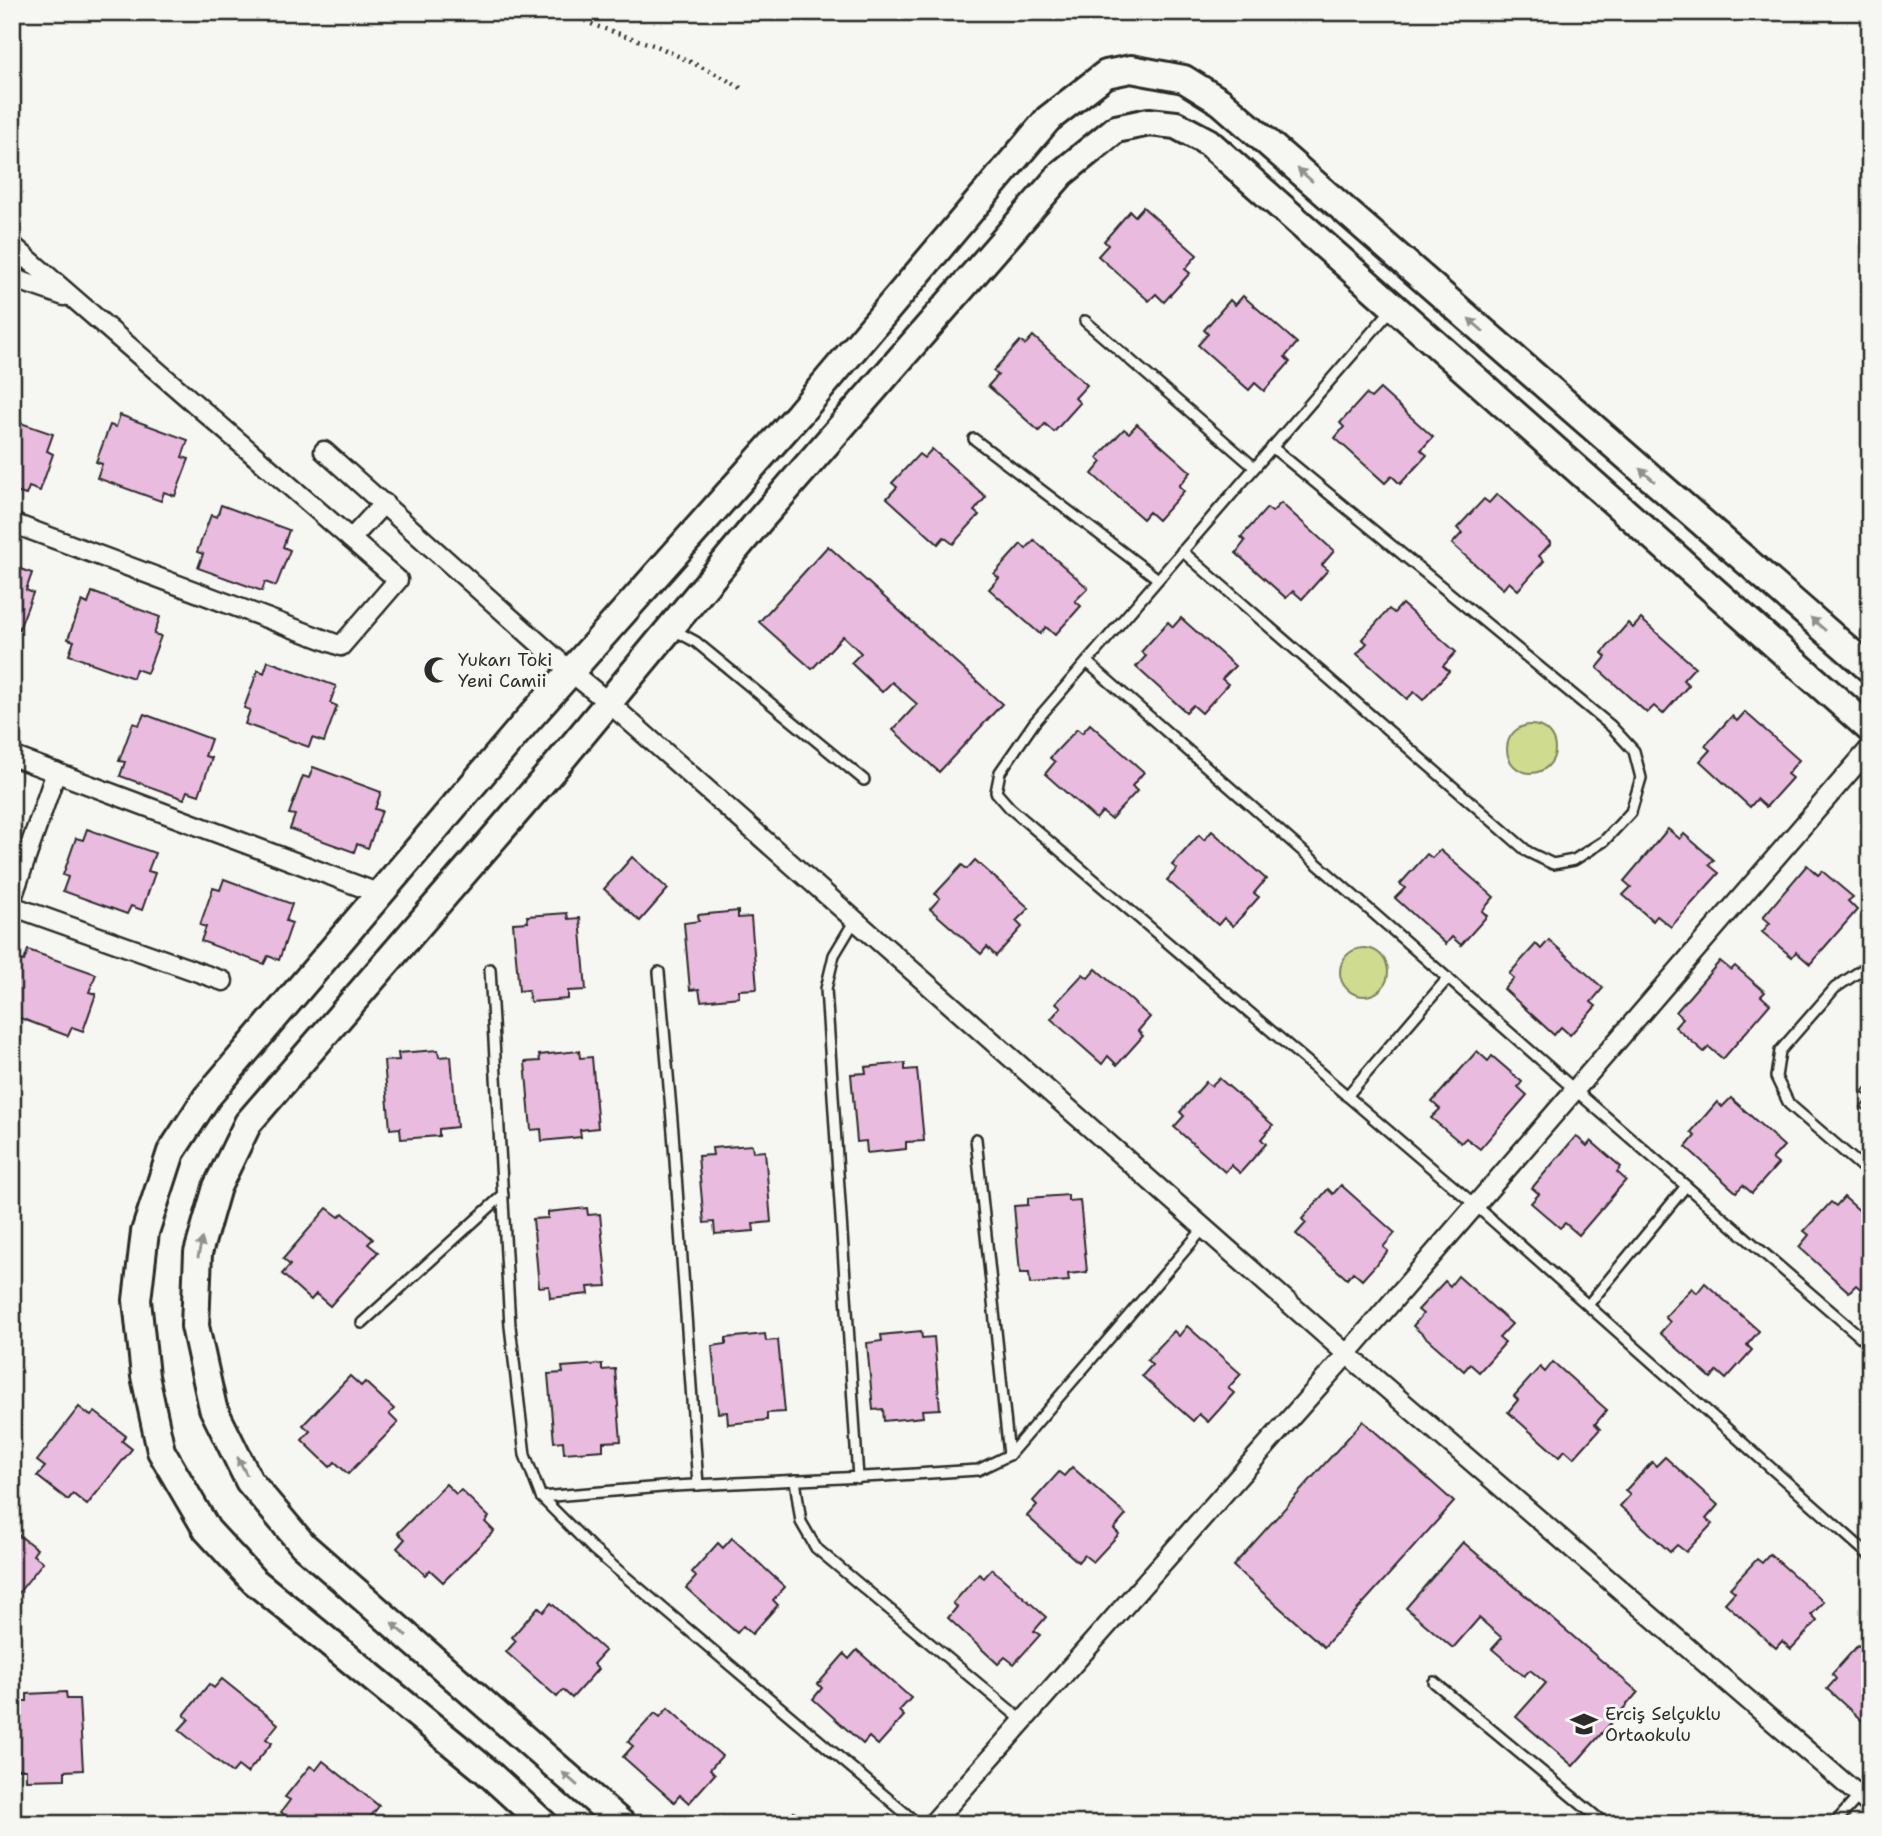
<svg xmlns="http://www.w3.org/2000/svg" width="1882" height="1836" font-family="'Shantell Sans',sans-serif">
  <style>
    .green { fill: #cfdb8e; stroke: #7d835c; stroke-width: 2 }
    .building { fill: #e9bbde; stroke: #2b2b2b; stroke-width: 2 }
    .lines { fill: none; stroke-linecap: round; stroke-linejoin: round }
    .lane-casing { stroke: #2b2b2b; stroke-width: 14 }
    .street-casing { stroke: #2b2b2b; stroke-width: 23 }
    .secondary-casing { stroke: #2b2b2b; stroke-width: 32 }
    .path { stroke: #2b2b2b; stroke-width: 4.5; stroke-dasharray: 2 5; stroke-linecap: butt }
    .lane { stroke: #f6f6f2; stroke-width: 9 }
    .street { stroke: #f6f6f2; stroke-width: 18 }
    .secondary { stroke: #f6f6f2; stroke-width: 26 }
    .oneway { fill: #90908e }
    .labels { text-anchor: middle; stroke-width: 6; stroke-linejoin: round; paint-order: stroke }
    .poi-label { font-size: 18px; fill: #2b2b2b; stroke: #f6f6f2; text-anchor: start }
  </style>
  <rect width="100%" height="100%" fill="#f6f6f2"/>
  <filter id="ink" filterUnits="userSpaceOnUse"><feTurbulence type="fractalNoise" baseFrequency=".0143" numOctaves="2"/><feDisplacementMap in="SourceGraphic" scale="14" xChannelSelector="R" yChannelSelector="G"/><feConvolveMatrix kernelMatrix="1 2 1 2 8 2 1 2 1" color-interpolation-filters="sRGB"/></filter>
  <g filter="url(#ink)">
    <g class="green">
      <circle cx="1531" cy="749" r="24"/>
      <circle cx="1364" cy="972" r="24"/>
    </g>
    <g class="building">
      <path d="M 1143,207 L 1197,255 L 1185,269 L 1190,273 L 1164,302 L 1156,294 L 1149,301 L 1098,256 L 1108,245 L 1104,241 L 1130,211 L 1135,216 Z"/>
      <path d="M 1243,296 L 1297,343 L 1285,357 L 1290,362 L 1264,391 L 1255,383 L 1249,390 L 1198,345 L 1208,334 L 1204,330 L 1230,300 L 1235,305 Z"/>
      <path d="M 1033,336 L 1087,385 L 1075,398 L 1080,403 L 1054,432 L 1045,424 L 1039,431 L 988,386 L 998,375 L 993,371 L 1020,341 L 1025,345 Z"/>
      <path d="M 1380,389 L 1433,437 L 1421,450 L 1427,455 L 1400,484 L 1392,476 L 1385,483 L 1335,438 L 1344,427 L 1340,423 L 1366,394 L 1371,398 Z"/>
      <path d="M 120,415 L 188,440 L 182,457 L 189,459 L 175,496 L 164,492 L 161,501 L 97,478 L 102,464 L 96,462 L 110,425 L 116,427 Z"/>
      <path d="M 12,420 L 53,434 L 47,451 L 53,454 L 40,491 L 29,487 L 26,495 L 12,491 Z"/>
      <path d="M 1137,424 L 1191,472 L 1179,486 L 1184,491 L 1158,520 L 1149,512 L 1143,519 L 1092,474 L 1102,462 L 1097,458 L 1124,429 L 1129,433 Z"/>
      <path d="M 932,449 L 986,497 L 974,511 L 979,515 L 953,544 L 944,537 L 938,544 L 887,498 L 897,487 L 892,483 L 919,454 L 924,458 Z"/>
      <path d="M 1497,494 L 1551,543 L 1539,556 L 1544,561 L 1518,590 L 1509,582 L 1503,589 L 1452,544 L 1462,533 L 1457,528 L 1484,499 L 1489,503 Z"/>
      <path d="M 1281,503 L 1334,551 L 1322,565 L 1328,570 L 1302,599 L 1293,591 L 1286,598 L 1236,553 L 1245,541 L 1241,537 L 1267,508 L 1272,512 Z"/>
      <path d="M 221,505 L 289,530 L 283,547 L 290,550 L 276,586 L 265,582 L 262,591 L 198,568 L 203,554 L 197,552 L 211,515 L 217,517 Z"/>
      <path d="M 1034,540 L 1088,588 L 1075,601 L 1081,606 L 1055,635 L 1046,627 L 1040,634 L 989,589 L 999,578 L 994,574 L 1021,544 L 1026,549 Z"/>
      <path d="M 828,546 L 1002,704 L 939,772 L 893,730 L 917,704 L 892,682 L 882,692 L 851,663 L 861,653 L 843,636 L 812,669 L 759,622 Z"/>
      <path d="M 12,566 L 32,573 L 26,590 L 33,593 L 19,629 L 12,627 Z"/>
      <path d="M 92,592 L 160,617 L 154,634 L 161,636 L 147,673 L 136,669 L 133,678 L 69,655 L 74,641 L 68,639 L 82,601 L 88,604 Z"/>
      <path d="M 1402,604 L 1456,652 L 1443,666 L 1449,671 L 1423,700 L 1414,692 L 1407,699 L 1357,654 L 1367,643 L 1362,639 L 1389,609 L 1394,613 Z"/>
      <path d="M 1181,618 L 1235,666 L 1222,679 L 1228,684 L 1202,713 L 1193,705 L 1186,712 L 1136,667 L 1146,656 L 1141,652 L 1168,622 L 1173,627 Z"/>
      <path d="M 1641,619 L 1695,667 L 1683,680 L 1689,685 L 1663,714 L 1654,706 L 1647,713 L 1597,668 L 1606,657 L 1602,653 L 1628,623 L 1633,628 Z"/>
      <path d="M 268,661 L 336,686 L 330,703 L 337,706 L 324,742 L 312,738 L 309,747 L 245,724 L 250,710 L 244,708 L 258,670 L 264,673 Z"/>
      <path d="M 1745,712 L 1799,760 L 1787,774 L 1792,778 L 1766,807 L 1757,799 L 1750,807 L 1700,761 L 1710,750 L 1705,746 L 1732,716 L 1737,721 Z"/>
      <path d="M 144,714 L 211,739 L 205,756 L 212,758 L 199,795 L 187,791 L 184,799 L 120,776 L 125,762 L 119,761 L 133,723 L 139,725 Z"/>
      <path d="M 1090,724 L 1144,772 L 1132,786 L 1137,791 L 1111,819 L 1102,812 L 1096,819 L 1045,774 L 1055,762 L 1050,758 L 1077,729 L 1082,733 Z"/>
      <path d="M 313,767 L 381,792 L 375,809 L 382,811 L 368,848 L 357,844 L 354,852 L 290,829 L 295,815 L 289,814 L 303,776 L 309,778 Z"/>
      <path d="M 87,829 L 155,853 L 148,871 L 155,873 L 142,910 L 131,906 L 127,914 L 63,891 L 68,877 L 63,875 L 76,838 L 83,840 Z"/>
      <path d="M 1668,829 L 1680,839 L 1684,834 L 1714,860 L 1709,865 L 1719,873 L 1671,927 L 1657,916 L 1653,921 L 1623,895 L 1631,887 L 1624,881 Z"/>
      <path d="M 1212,831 L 1266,879 L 1254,893 L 1259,897 L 1233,926 L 1224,918 L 1218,925 L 1167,880 L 1177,869 L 1172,865 L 1199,835 L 1204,840 Z"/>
      <path d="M 1440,850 L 1494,897 L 1482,911 L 1487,916 L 1461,945 L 1452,937 L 1446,944 L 1395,898 L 1405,888 L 1400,884 L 1427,854 L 1432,858 Z"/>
      <path d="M 632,857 L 668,889 L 640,921 L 604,889 Z"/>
      <path d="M 975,860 L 1029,908 L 1016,921 L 1022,927 L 996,956 L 987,947 L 981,954 L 930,909 L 940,898 L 935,894 L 962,865 L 967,869 Z"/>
      <path d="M 1807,865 L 1818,875 L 1822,871 L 1853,897 L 1848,901 L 1857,910 L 1810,964 L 1796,952 L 1792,957 L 1762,932 L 1770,923 L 1763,917 Z"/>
      <path d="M 224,879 L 292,904 L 286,921 L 292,923 L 279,960 L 268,956 L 264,964 L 201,941 L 206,927 L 200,925 L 213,888 L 220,890 Z"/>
      <path d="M 738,911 L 738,918 L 751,917 L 757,989 L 739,990 L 739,997 L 701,1001 L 699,989 L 690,990 L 684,923 L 699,921 L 698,915 Z"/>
      <path d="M 567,913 L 568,919 L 580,918 L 586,990 L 568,991 L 568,999 L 530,1002 L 528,990 L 519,991 L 513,923 L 528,922 L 527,916 Z"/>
      <path d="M 1549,940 L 1603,988 L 1591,1002 L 1596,1006 L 1570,1035 L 1561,1027 L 1554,1035 L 1504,989 L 1514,978 L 1509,974 L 1536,944 L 1541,949 Z"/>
      <path d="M 28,950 L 96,974 L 89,992 L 96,994 L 83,1031 L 72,1027 L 68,1036 L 12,1015 L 12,973 L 17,959 L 24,961 Z"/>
      <path d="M 1720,961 L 1731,970 L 1735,966 L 1765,992 L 1761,996 L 1770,1004 L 1723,1059 L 1709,1047 L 1704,1052 L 1675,1027 L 1683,1018 L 1676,1012 Z"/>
      <path d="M 1096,969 L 1150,1017 L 1138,1031 L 1143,1036 L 1117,1065 L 1108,1056 L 1102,1064 L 1051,1019 L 1061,1007 L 1056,1003 L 1083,974 L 1088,978 Z"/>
      <path d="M 438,1050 L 439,1057 L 451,1056 L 457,1127 L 439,1129 L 439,1136 L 401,1139 L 400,1128 L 390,1129 L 384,1061 L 399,1060 L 398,1053 Z"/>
      <path d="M 579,1051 L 580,1058 L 592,1057 L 598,1128 L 580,1130 L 581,1137 L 542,1141 L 541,1129 L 531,1130 L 525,1062 L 540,1061 L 539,1055 Z"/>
      <path d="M 1477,1051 L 1488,1061 L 1492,1056 L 1522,1082 L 1518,1087 L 1527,1095 L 1480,1149 L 1466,1138 L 1461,1143 L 1431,1118 L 1440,1109 L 1432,1102 Z"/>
      <path d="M 905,1063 L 905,1070 L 917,1069 L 924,1141 L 906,1142 L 906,1149 L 867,1153 L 866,1141 L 857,1142 L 851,1074 L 866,1073 L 865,1067 Z"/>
      <path d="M 1219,1078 L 1273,1125 L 1261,1139 L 1266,1144 L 1240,1173 L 1231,1165 L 1225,1172 L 1174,1127 L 1184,1116 L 1180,1112 L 1206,1082 L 1211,1086 Z"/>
      <path d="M 1870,1082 L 1870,1114 L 1861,1107 L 1869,1098 L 1862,1092 Z"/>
      <path d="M 1731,1098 L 1784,1146 L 1772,1159 L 1778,1164 L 1752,1193 L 1743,1185 L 1736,1192 L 1686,1147 L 1695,1136 L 1691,1132 L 1717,1102 L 1722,1107 Z"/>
      <path d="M 1576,1136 L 1587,1146 L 1591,1141 L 1621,1167 L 1617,1172 L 1626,1180 L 1579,1235 L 1565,1223 L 1560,1228 L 1531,1203 L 1539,1194 L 1532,1188 Z"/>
      <path d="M 752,1145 L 753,1152 L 765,1151 L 771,1222 L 753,1224 L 754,1231 L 715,1234 L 714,1222 L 704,1223 L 698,1156 L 713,1155 L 712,1148 Z"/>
      <path d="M 1341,1185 L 1395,1233 L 1383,1247 L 1388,1251 L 1362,1280 L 1353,1272 L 1347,1279 L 1296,1234 L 1306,1223 L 1302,1219 L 1328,1189 L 1333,1194 Z"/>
      <path d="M 1068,1195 L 1068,1201 L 1080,1200 L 1087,1272 L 1068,1274 L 1069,1281 L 1030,1284 L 1029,1273 L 1020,1273 L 1014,1206 L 1028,1205 L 1028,1198 Z"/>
      <path d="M 1844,1197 L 1870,1220 L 1870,1287 L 1865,1293 L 1856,1285 L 1849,1292 L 1799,1247 L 1809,1235 L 1804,1231 L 1831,1202 L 1836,1206 Z"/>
      <path d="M 327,1208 L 339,1217 L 343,1213 L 373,1239 L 368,1244 L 378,1252 L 330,1306 L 316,1294 L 311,1300 L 282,1274 L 290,1265 L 283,1259 Z"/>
      <path d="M 587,1208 L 588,1215 L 600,1214 L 607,1286 L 588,1287 L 589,1294 L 550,1298 L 549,1286 L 539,1287 L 533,1219 L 548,1218 L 548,1212 Z"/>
      <path d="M 1458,1276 L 1512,1324 L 1499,1338 L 1505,1343 L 1479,1372 L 1470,1364 L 1464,1371 L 1413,1326 L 1423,1314 L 1418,1310 L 1445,1281 L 1450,1286 Z"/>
      <path d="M 1705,1283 L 1759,1331 L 1747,1345 L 1752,1350 L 1726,1379 L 1717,1371 L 1711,1378 L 1660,1333 L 1670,1322 L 1665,1317 L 1692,1288 L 1697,1293 Z"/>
      <path d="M 1187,1326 L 1241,1374 L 1228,1388 L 1234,1393 L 1208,1422 L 1199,1414 L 1193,1421 L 1142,1376 L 1152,1365 L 1147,1360 L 1174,1331 L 1179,1336 Z"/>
      <path d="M 921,1331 L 922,1338 L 934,1337 L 940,1409 L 922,1410 L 923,1417 L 884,1421 L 883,1409 L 873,1410 L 867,1343 L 882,1341 L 881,1335 Z"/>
      <path d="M 765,1334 L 766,1341 L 778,1340 L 785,1412 L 767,1413 L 767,1420 L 728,1424 L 727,1412 L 718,1413 L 712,1346 L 726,1344 L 726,1338 Z"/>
      <path d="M 1553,1362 L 1607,1410 L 1595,1424 L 1600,1429 L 1574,1458 L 1565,1450 L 1559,1457 L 1508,1412 L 1518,1400 L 1514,1396 L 1540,1367 L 1545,1372 Z"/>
      <path d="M 602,1364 L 602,1370 L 615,1369 L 621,1441 L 603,1442 L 603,1450 L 564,1453 L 563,1441 L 554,1442 L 548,1374 L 563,1373 L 562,1367 Z"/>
      <path d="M 350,1376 L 361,1386 L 365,1382 L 394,1409 L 389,1414 L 398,1423 L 348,1474 L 335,1462 L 330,1467 L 302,1440 L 310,1431 L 303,1425 Z"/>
      <path d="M 79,1407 L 91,1416 L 95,1412 L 126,1436 L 122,1441 L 132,1449 L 87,1505 L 73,1494 L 68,1500 L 37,1476 L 45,1467 L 37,1461 Z"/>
      <path d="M 1363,1421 L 1454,1502 L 1324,1647 L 1233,1566 Z"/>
      <path d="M 1665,1457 L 1718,1505 L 1706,1519 L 1712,1524 L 1686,1552 L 1677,1545 L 1670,1552 L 1620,1506 L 1630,1495 L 1625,1491 L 1652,1462 L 1656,1466 Z"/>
      <path d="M 1072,1467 L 1126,1515 L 1114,1529 L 1119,1534 L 1093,1562 L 1084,1555 L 1078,1562 L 1027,1516 L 1037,1505 L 1033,1501 L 1059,1472 L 1064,1476 Z"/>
      <path d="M 446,1484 L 456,1494 L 461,1490 L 489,1517 L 485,1522 L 494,1531 L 443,1582 L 430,1570 L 425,1575 L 397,1548 L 405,1539 L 398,1533 Z"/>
      <path d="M 12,1530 L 37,1549 L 33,1555 L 43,1562 L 12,1601 Z"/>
      <path d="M 732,1538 L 785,1587 L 773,1600 L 778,1605 L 752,1634 L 743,1626 L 737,1633 L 686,1588 L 696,1577 L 692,1572 L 718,1543 L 723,1548 Z"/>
      <path d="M 1463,1542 L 1638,1692 L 1573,1766 L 1516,1717 L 1546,1683 L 1530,1670 L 1524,1676 L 1492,1649 L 1502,1638 L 1479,1618 L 1453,1648 L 1406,1608 Z"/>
      <path d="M 1770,1554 L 1824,1602 L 1811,1615 L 1817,1621 L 1791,1649 L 1782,1641 L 1776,1648 L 1725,1603 L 1735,1592 L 1730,1588 L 1757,1559 L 1762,1563 Z"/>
      <path d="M 992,1569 L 1046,1617 L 1034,1631 L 1040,1635 L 1014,1664 L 1005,1657 L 998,1664 L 948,1618 L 957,1607 L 953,1603 L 979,1574 L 984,1578 Z"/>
      <path d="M 551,1603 L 605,1651 L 593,1664 L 598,1669 L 572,1698 L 563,1690 L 557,1697 L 506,1652 L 516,1641 L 512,1637 L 538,1607 L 543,1612 Z"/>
      <path d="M 1870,1642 L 1870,1728 L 1827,1689 L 1836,1679 L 1832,1674 L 1858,1645 L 1863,1649 Z"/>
      <path d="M 857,1650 L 911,1698 L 899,1711 L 904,1716 L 878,1745 L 869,1737 L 863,1744 L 813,1699 L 822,1688 L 818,1684 L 844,1654 L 849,1659 Z"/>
      <path d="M 222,1679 L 278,1724 L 266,1739 L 272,1743 L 247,1773 L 238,1766 L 232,1773 L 179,1730 L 189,1719 L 184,1715 L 209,1684 L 214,1688 Z"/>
      <path d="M 66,1692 L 67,1699 L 79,1699 L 83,1770 L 65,1771 L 65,1779 L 26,1780 L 26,1769 L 16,1769 L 12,1701 L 27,1701 L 27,1694 Z"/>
      <path d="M 668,1708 L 722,1756 L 710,1769 L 715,1774 L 689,1803 L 680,1795 L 674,1802 L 623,1757 L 633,1746 L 628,1742 L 655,1713 L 660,1717 Z"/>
      <path d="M 323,1761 L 379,1806 L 368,1820 L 372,1824 L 295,1824 L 281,1812 L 290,1800 L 285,1797 L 310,1766 L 316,1770 Z"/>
      <path d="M 794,1812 L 808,1824 L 774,1824 L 781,1816 L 786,1821 Z"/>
      <path d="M 71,1819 L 71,1824 L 31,1824 L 31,1821 Z"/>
    </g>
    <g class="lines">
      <defs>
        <g id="lane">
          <path d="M 1391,310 L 1034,723 L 1000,772 L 996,792 L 1010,808 L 1475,1205 L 1870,1556"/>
          <path d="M 1085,321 L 1254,467"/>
          <path d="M 974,439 L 1158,579"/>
          <path d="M 1182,551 L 1528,852 L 1553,864 L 1574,860 L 1604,841 L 1631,812 L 1641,778 L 1634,751 L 1611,726 L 1272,447"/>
          <path d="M 672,629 L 696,642 L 864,780"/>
          <path d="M 1087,662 L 1575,1090 L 1870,1345"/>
          <path d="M 855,920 L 834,955 L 826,989 L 858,1478"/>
          <path d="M 1870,967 L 1866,967 L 1835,988 L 1780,1051 L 1776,1077 L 1789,1104 L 1870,1174"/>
          <path d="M 490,969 L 510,1326 L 525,1455 L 541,1497 L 594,1550 L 918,1824"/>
          <path d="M 659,972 L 673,1132 L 698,1485"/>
          <path d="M 1347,1096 L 1448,978"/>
          <path d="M 976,1139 L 1009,1455"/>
          <path d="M 1588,1305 L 1686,1186"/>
          <path d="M 362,1323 L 503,1195"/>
          <path d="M 795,1480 L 801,1522 L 816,1548 L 1023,1721"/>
          <path d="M 541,1497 L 674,1486 L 883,1476 L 978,1470 L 1009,1455 L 1204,1228"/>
          <path d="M 1434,1682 L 1605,1824"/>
          <path d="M 1834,1824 L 1859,1796"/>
        </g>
        <g id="street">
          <path d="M 12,245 L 398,580 L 341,646 L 12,523"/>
          <path d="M 12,278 L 64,296"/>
          <path d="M 324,451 L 571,672 L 609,703 L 1341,1349 L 1870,1805"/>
          <path d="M 351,539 L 384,503"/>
          <path d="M 12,756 L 380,894"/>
          <path d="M 12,898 L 56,772"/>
          <path d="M 12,906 L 223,981"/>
          <path d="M 932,1824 L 1347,1354 L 1870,748"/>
        </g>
        <g id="secondary">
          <path d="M 544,1824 L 485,1770 L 253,1580 L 207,1530 L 161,1451 L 145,1376 L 137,1300 L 145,1232 L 171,1152 L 207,1097 L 526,722 L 799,414 L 1048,119 L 1106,74 L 1131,69 L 1184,79 L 1221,102 L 1870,669"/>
          <path d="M 622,1824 L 303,1545 L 249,1481 L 213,1408 L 195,1326 L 198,1253 L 217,1187 L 248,1123 L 556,766 L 759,521 L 1062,173 L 1116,129 L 1149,122 L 1176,125 L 1208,142 L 1870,729"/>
        </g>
      </defs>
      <use href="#lane" class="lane-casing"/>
      <use href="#street" class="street-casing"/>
      <use href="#secondary" class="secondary-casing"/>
      <path class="path" d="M 566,12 L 596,26 L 659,47 L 722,77 L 741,88"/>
      <use href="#lane" class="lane"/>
      <use href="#street" class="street"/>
      <use href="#secondary" class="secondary"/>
    </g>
    <defs><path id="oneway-solid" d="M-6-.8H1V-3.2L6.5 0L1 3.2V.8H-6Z" transform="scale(1.75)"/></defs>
    <g class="oneway">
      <use href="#oneway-solid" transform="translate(1305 175) rotate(-139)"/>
      <use href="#oneway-solid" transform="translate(1476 325) rotate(-139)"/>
      <use href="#oneway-solid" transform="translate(1647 475) rotate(-139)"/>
      <use href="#oneway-solid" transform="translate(1818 624) rotate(-139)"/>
      <use href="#oneway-solid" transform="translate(200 1248) rotate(-78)"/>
      <use href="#oneway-solid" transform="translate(242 1466) rotate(-117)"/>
      <use href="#oneway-solid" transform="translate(399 1629) rotate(-139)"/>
      <use href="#oneway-solid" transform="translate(570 1779) rotate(-139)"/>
    </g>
  </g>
  <defs>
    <symbol id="mosque-bare" viewBox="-9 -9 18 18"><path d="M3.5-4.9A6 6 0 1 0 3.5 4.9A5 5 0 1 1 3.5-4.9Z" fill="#2b2b2b" stroke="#f6f6f2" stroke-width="2.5" paint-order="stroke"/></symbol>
    <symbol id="school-bare" viewBox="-9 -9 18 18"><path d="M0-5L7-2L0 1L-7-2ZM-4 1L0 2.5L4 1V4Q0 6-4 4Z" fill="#2b2b2b" stroke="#f6f6f2" stroke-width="2.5" paint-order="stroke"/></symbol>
  </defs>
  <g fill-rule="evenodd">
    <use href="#mosque-bare" x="418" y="651" width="38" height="38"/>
    <use href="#school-bare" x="1565" y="1705" width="38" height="38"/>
  </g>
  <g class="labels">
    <g class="poi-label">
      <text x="458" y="666">Yukarı Toki<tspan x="458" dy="21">Yeni Camii</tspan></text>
      <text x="1605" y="1720">Erciş Selçuklu<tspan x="1605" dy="21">Ortaokulu</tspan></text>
    </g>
  </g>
  <rect width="1882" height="1836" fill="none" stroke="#f6f6f2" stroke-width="42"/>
  <rect x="21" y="21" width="1840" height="1794" fill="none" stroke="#2b2b2b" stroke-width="2.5" filter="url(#ink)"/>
</svg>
